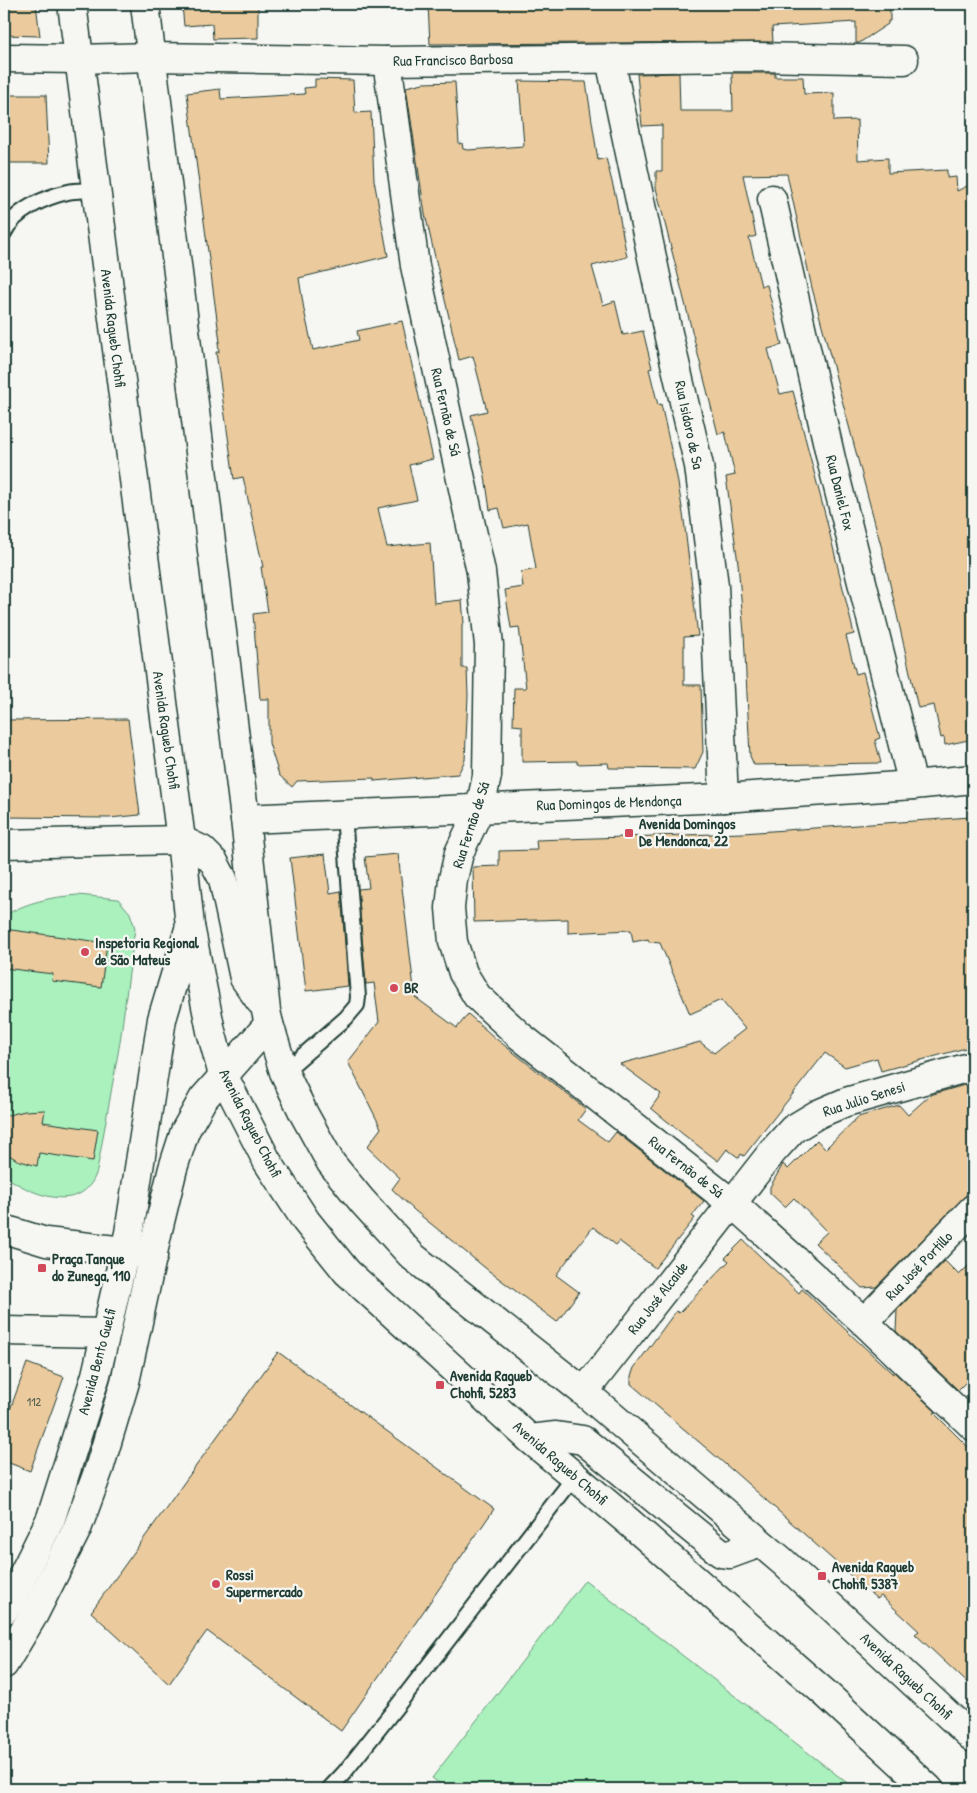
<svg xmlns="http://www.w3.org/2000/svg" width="977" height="1793" font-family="'Patrick Hand',sans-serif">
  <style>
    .green { fill: #aaf1bd; stroke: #649778 }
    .building { fill: #ebca9d; stroke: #1f3d34 }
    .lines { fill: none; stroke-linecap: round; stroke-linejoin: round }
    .service-casing { stroke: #1f3d34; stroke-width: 18 }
    .minor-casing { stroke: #1f3d34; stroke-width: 31 }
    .tertiary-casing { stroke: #1f3d34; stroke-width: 31 }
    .secondary-casing { stroke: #1f3d34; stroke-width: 31 }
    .primary-casing { stroke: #1f3d34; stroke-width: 31 }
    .service { stroke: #f6f6f2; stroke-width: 14 }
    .minor { stroke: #f6f6f2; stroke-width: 28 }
    .tertiary { stroke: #f6f6f2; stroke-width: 28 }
    .secondary { stroke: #f6f6f2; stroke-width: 28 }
    .primary { stroke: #f6f6f2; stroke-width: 28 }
    .poi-dot { fill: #d1495b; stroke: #f6f6f2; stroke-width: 2 }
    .labels { text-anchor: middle; stroke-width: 4.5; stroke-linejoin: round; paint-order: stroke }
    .number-label { font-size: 12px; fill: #52604e }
    .street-label { font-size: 15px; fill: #1f3d34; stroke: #f6f6f2 }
    .poi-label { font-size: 15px; font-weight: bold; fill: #1f3d34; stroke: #f6f6f2; text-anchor: start }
  </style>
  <rect width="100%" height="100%" fill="#f6f6f2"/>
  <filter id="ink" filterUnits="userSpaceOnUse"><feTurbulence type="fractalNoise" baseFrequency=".02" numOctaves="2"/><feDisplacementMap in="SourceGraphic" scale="10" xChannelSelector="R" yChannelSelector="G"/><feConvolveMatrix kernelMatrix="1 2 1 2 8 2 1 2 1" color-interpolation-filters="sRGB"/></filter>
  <g filter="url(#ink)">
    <g class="green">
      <path d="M 78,895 L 118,899 L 130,913 L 135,928 L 120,1042 L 97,1171 C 83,1216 30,1195 4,1175 L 4,916 C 26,902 52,897 78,895 Z"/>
      <path d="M 585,1580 L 855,1789 L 447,1789 L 432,1778 Z"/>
    </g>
    <g class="building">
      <path d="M 4,4 L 36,4 L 40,36 L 4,35 Z"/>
      <path d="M 182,4 L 258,4 L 258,38 L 213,39 L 212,24 L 184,26 Z"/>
      <path d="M 428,4 L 890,4 L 890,21 L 888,21 L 888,24 L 859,43 L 856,43 L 856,22 L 772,27 L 773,42 L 430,44 Z"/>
      <path d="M 679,73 L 680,111 L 733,111 L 732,73 L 775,73 L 775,77 L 803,77 L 804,94 L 834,93 L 834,121 L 857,120 L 858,160 L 888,158 L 888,173 L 947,170 L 947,178 L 956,177 L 957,191 L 973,183 L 973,739 L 945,745 L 944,737 L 941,738 L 934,705 L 918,708 L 883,553 L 812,288 L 787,174 L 743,175 L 756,236 L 749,238 L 761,286 L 767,285 L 782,345 L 768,349 L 780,394 L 793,391 L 826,518 L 854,634 L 846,636 L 856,674 L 863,672 L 873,711 L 880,738 L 875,740 L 881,763 L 754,765 L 750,756 L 744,633 L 738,563 L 726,477 L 735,475 L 725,432 L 718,434 L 656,188 L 656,171 L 662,171 L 662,125 L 642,126 L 637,74 Z"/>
      <path d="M 315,79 L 353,80 L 355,113 L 371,112 L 374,180 L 388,256 L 299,278 L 304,310 L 313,350 L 359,340 L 357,331 L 402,321 L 433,459 L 409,465 L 417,500 L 378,508 L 387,547 L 430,543 L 434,603 L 462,600 L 464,623 L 462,624 L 462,668 L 467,668 L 468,696 L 465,760 L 458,774 L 374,781 L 374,778 L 297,781 L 292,787 L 279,775 L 269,743 L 269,699 L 260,699 L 253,614 L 268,612 L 261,567 L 263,567 L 243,477 L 234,479 L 216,352 L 219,352 L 218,342 L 220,342 L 187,93 L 220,89 L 221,99 L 305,94 L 304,88 L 315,87 Z"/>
      <path d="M 519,81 L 586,82 L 598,160 L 606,158 L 616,198 L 627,257 L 592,266 L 603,305 L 615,301 L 623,335 L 643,331 L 652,368 L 649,369 L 658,405 L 661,404 L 677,477 L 684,520 L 698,636 L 684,637 L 684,685 L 701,685 L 703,752 L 695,769 L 609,768 L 608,763 L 577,764 L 577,761 L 522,762 L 522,726 L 513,725 L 514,688 L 526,688 L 519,627 L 511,628 L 505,590 L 523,587 L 521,572 L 536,569 L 528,523 L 504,528 L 499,508 L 490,510 L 485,476 L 471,415 L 487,411 L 473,356 L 459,360 L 425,214 L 406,87 L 423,83 L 455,82 L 459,144 L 462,143 L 463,149 L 468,150 L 524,146 Z"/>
      <path d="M 4,95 L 46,95 L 49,163 L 4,163 Z"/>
      <path d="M 128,719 L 140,815 L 109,818 L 4,817 L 4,720 Z"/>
      <path d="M 971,817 L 973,842 L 973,1046 L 881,1071 L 877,1058 L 845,1067 L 825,1053 L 744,1156 L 741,1154 L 739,1158 L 727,1149 L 718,1161 L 684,1135 L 651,1108 L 661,1094 L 620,1064 L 700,1042 L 714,1053 L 745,1029 L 721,1000 L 690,1014 L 660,943 L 649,942 L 648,939 L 633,942 L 631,930 L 568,933 L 568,919 L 474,922 L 473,867 L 499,866 L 499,851 L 537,850 L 536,840 L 743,833 Z"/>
      <path d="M 325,854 L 330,893 L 341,891 L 348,986 L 306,991 L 290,858 Z"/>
      <path d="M 398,854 L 415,997 L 457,1028 L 468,1014 L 495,1038 L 586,1109 L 578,1120 L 608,1142 L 616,1132 L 704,1201 L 692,1216 L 695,1218 L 655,1268 L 619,1241 L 616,1245 L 593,1227 L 556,1275 L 579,1292 L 557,1322 L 489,1271 L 414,1210 L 392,1189 L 400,1178 L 367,1147 L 381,1128 L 348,1062 L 379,1022 L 374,983 L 366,984 L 358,889 L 369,888 L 365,857 Z"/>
      <path d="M 4,929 L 107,943 L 101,987 L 52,981 L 53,974 L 4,968 Z"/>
      <path d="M 968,1084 L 973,1090 L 973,1188 L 876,1287 L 862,1288 L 815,1243 L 827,1232 L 794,1198 L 785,1207 L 770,1193 L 770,1187 L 774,1180 L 783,1164 L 788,1169 L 817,1140 L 825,1149 L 858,1117 L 899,1105 L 908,1115 L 930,1095 Z"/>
      <path d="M 45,1110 L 43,1122 L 98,1130 L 93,1161 L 39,1153 L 37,1166 L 17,1160 L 4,1152 L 4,1116 L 25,1111 Z"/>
      <path d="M 743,1240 L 799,1293 L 802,1289 L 893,1374 L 893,1371 L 936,1412 L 934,1413 L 973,1452 L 973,1688 L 915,1634 L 919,1631 L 881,1596 L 877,1599 L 739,1476 L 631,1384 L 631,1376 L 634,1368 L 676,1311 L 679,1313 L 729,1261 L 725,1258 Z"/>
      <path d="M 945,1261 L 959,1275 L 973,1261 L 973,1375 L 958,1390 L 896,1331 L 897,1310 Z"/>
      <path d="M 278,1352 L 494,1509 L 341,1731 L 207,1631 L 169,1684 L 91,1612 Z"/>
      <path d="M 27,1363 L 64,1377 L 30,1471 L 4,1461 L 4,1426 Z"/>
    </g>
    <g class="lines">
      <defs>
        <g id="service">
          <path d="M 4,233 C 14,211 45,197 68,192 C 77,190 86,191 95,190"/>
          <path d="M 284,1072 L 346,1018 L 357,1005 L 358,997 L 344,815"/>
          <path d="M 329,1789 L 344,1773 L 397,1706 L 575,1476"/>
        </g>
        <g id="minor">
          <path d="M 4,58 L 78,59 L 152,57 L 387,61 L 754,57 L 904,60"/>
          <path d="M 610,59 L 668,333 L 699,466 L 714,586 L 724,798"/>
          <path d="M 387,61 L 415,266 L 481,572 L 489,645 L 487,776 L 480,808 L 459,853 L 453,879 L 450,908 L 453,942 L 463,973 L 477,996 L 520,1036 L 733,1204 L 864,1322 L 973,1426"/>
          <path d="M 772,199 L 832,463 L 913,785"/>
          <path d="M 245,819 L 724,798 L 913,785 L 973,779"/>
          <path d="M 864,1322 L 973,1209"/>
          <path d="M 4,1331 L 106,1333"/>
          <path d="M 584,1392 L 773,1151 L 793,1129 L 818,1114 L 846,1102 L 973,1066"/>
        </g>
        <g id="tertiary">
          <path d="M 4,844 L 181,840"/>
          <path d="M 4,1229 L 46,1242 L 124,1251 L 153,1256"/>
        </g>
        <g id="secondary">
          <path d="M 4,1610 L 10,1601 L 51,1518 L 96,1375 L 129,1233 L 162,1019 L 190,926"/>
          <path d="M 4,1664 L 34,1614 L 77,1529 L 99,1469 L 125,1382 L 158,1230 L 173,1168 L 185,1131 L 203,1099 L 269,1024"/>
        </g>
        <g id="primary">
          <path d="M 72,4 L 181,840 L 190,926 L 211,1031 L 223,1075 L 267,1161 L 306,1221 L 347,1272 L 530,1439 L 629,1522 L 826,1694 L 929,1789"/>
          <path d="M 145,4 L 245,819 L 266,1011 L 269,1024 L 284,1072 L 304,1114 L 331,1163 L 362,1201 L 412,1256 L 584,1392 L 782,1561 L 973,1738"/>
          <path d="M 181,840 L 202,850 L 214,862 L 223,879 L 244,978 L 260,1001"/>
          <path d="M 530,1439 L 556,1436 L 583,1440 L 721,1553 L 730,1554 L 760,1543"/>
        </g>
      </defs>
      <use href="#service" class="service-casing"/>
      <use href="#minor" class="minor-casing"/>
      <use href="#tertiary" class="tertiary-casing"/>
      <use href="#secondary" class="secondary-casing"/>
      <use href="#primary" class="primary-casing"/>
      <use href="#service" class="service"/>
      <use href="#minor" class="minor"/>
      <use href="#tertiary" class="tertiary"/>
      <use href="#secondary" class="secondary"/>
      <use href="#primary" class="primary"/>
    </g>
  </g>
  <g class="poi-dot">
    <rect x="624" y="828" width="10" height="10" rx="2.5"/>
    <circle cx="85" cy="952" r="5"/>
    <circle cx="394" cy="988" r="5"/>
    <rect x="37" y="1263" width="10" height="10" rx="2.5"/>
    <rect x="435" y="1380" width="10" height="10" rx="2.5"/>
    <rect x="817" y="1571" width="10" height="10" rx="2.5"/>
    <circle cx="216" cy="1584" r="5"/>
  </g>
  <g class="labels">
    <g class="number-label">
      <text x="34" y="1406">112</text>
    </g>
    <g class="street-label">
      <text transform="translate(453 60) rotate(-1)" y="5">Rua Francisco Barbosa</text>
      <text transform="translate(113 328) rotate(83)" y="5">Avenida Ragueb Chohfi</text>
      <text transform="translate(446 412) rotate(77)" y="5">Rua Fernão de Sá</text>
      <text transform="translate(689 425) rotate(78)" y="5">Rua Isidoro de Sa</text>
      <text transform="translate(840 493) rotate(76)" y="5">Rua Daniel Fox</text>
      <text transform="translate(166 730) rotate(82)" y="5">Avenida Ragueb Chohfi</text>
      <text transform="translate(609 803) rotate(-2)" y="5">Rua Domingos de Mendonça</text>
      <text transform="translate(471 825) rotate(-72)" y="5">Rua Fernão de Sá</text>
      <text transform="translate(864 1099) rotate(-18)" y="5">Rua Julio Senesi</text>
      <text transform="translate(250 1123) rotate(63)" y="5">Avenida Ragueb Chohfi</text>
      <text transform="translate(686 1167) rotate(38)" y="5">Rua Fernão de Sá</text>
      <text transform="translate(919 1266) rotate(-46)" y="5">Rua José Portillo</text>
      <text transform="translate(658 1298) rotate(-52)" y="5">Rua José Alcaide</text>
      <text transform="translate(97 1362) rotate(-75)" y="5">Avenida Bento Guelfi</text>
      <text transform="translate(560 1463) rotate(41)" y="5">Avenida Ragueb Chohfi</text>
      <text transform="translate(906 1676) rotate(43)" y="5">Avenida Ragueb Chohfi</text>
    </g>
    <g class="poi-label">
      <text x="639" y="829">Avenida Domingos<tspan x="639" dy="17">De Mendonca, 22</tspan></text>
      <text x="95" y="948">Inspetoria Regional<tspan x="95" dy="17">de São Mateus</tspan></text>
      <text x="404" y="993">BR</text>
      <text x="52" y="1264">Praça Tanque<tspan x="52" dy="17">do Zunega, 110</tspan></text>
      <text x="450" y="1381">Avenida Ragueb<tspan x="450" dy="17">Chohfi, 5283</tspan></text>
      <text x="832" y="1572">Avenida Ragueb<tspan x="832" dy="17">Chohfi, 5387</tspan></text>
      <text x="226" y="1580">Rossi<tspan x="226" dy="17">Supermercado</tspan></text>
    </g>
  </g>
  <rect width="977" height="1793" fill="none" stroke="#f6f6f2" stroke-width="20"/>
  <rect x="10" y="10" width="957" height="1773" fill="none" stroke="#1f3d34" stroke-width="2" filter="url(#ink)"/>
</svg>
